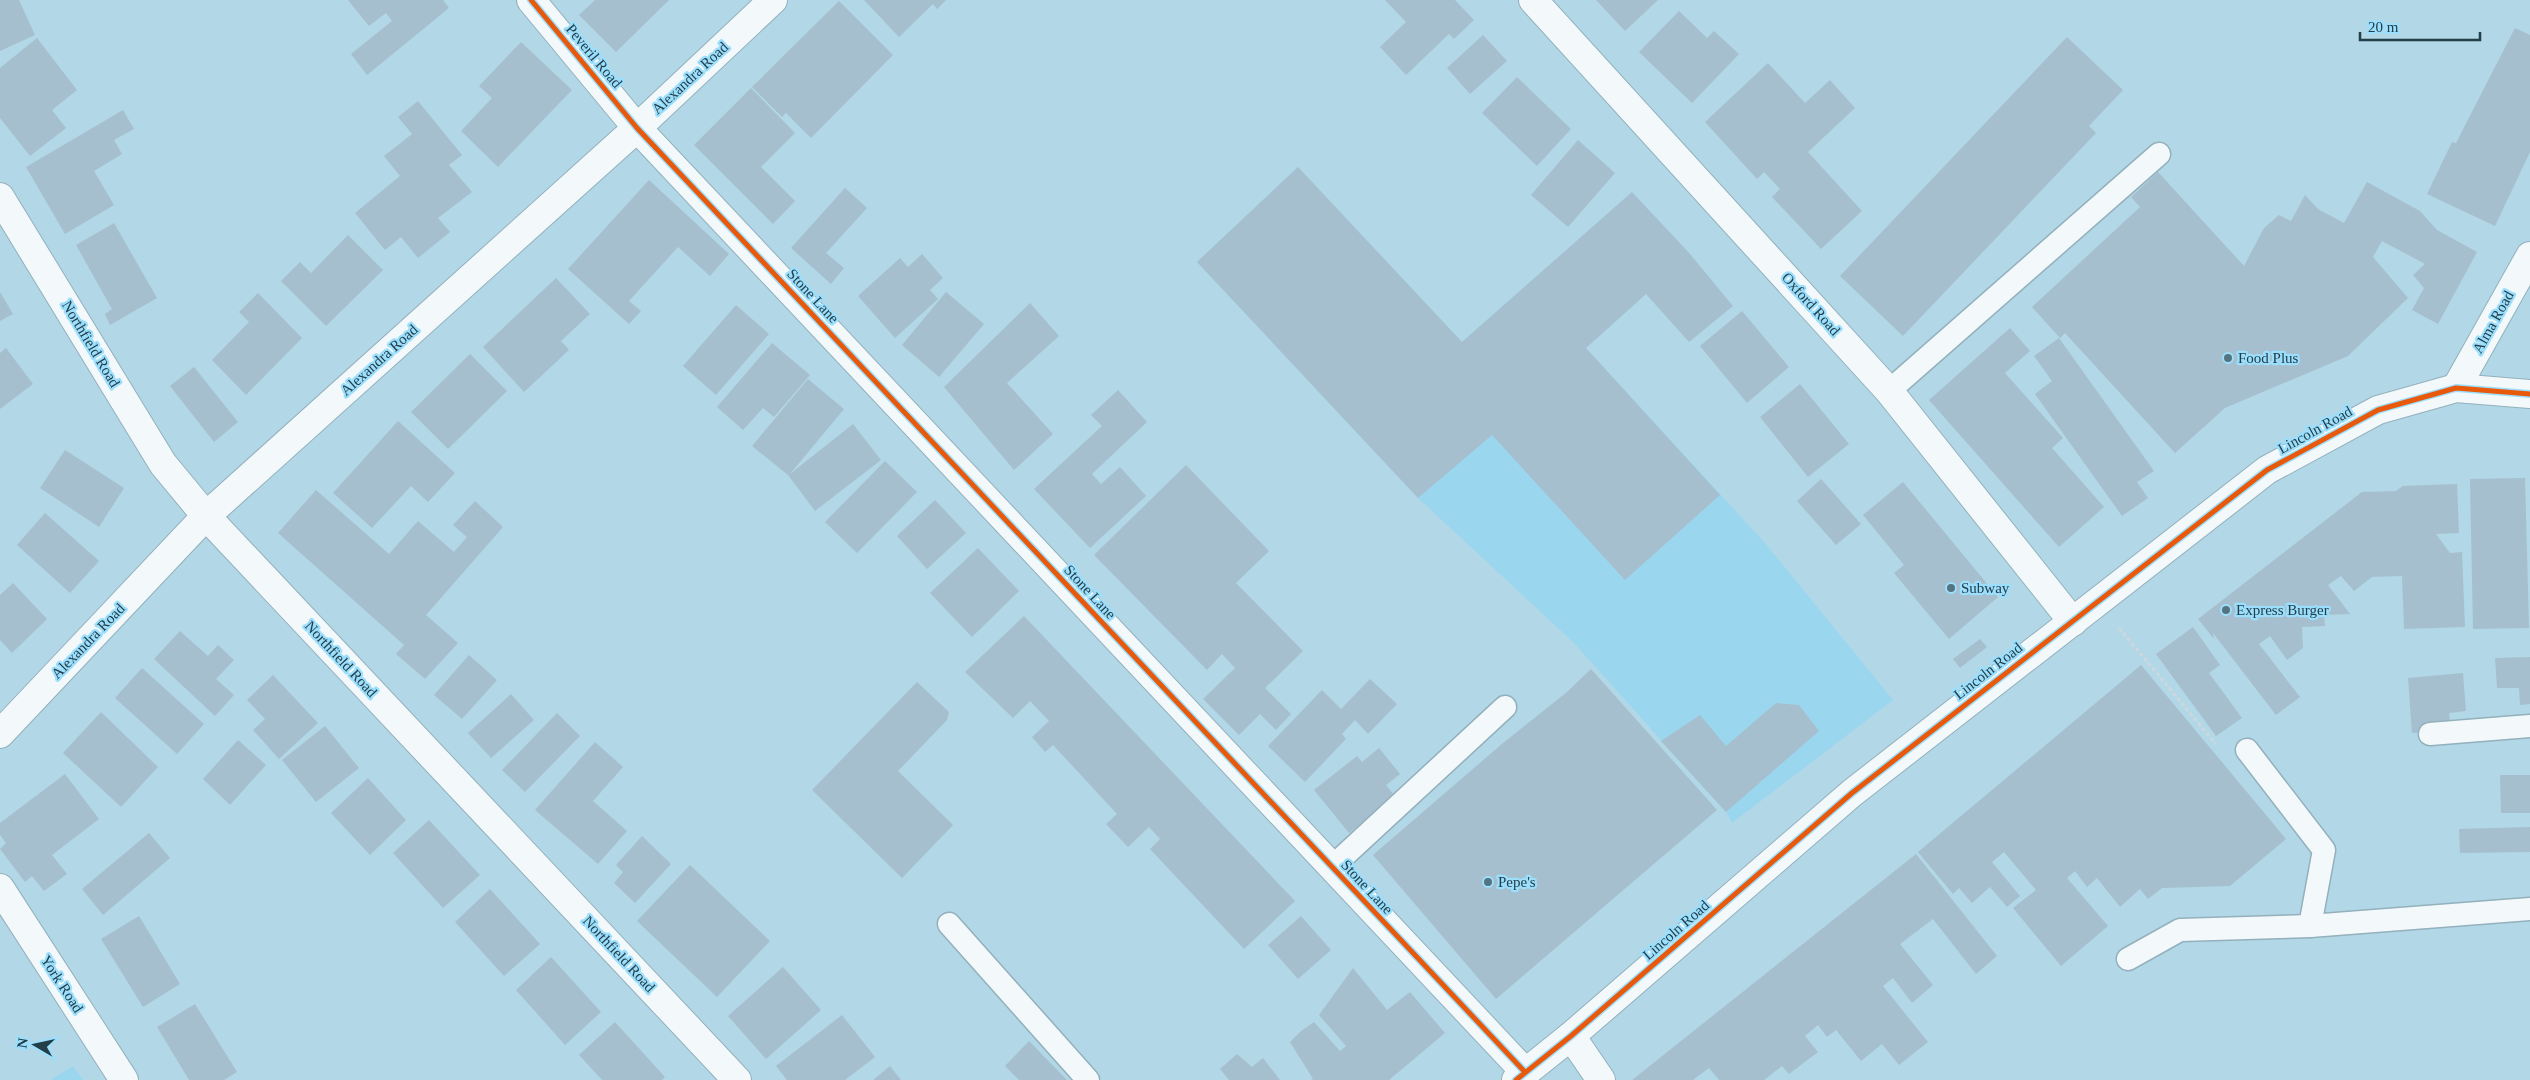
<svg xmlns="http://www.w3.org/2000/svg" width="2530" height="1080" font-family="Georgia,serif">
  <style>
    .built { fill: #9bd6ef }
    .building { fill: #a6bfce }
    .lines { fill: none; stroke-linecap: round; stroke-linejoin: round }
    .lane-casing { stroke: #93b0bc; stroke-width: 25 }
    .street-casing { stroke: #93b0bc; stroke-width: 30 }
    .secondary-casing { stroke: #93b0bc; stroke-width: 30 }
    .path { stroke: #ccd8dd; stroke-width: 3; stroke-dasharray: 4 2.5; stroke-linecap: butt }
    .lane { stroke: #f3f9fb; stroke-width: 22 }
    .street { stroke: #f3f9fb; stroke-width: 28 }
    .secondary { stroke: #f3f9fb; stroke-width: 28 }
    .cycleway-casing { stroke: #9cdffd; stroke-width: 8 }
    .cycleway { stroke: #e8590c; stroke-width: 5 }
    .poi-dot { fill: #547480; stroke: #9cdffd; stroke-width: 2 }
    .labels { text-anchor: middle; stroke-width: 4.5; stroke-linejoin: round; paint-order: stroke }
    .street-label { font-size: 15px; fill: #223e49; stroke: #9cdffd }
    .poi-label { font-size: 15px; fill: #223e49; stroke: #9cdffd; text-anchor: start }
  </style>
  <rect width="100%" height="100%" fill="#b2d7e7"/>
  <g class="built">
    <path d="M 1298,167 L 1462,342 L 1632,192 L 1690,254 L 1586,348 L 1765,543 L 1893,700 L 1732,823 L 1726,812 L 1573,642 L 1418,498 L 1197,262 Z"/>
    <path d="M 73,1066 L 83,1080 L 51,1080 Z"/>
  </g>
  <g class="building">
    <path d="M 0,0 L 19,0 L 35,35 L 0,51 Z"/>
    <path d="M 348,0 L 443,0 L 449,8 L 367,75 L 351,54 L 392,21 L 386,13 L 369,26 Z"/>
    <path d="M 595,0 L 669,0 L 616,52 L 579,15 Z"/>
    <path d="M 864,0 L 946,0 L 937,9 L 933,4 L 899,37 Z"/>
    <path d="M 1385,0 L 1455,0 L 1474,20 L 1454,39 L 1449,34 L 1406,75 L 1380,47 L 1406,22 Z"/>
    <path d="M 1596,0 L 1658,0 L 1625,31 Z"/>
    <path d="M 839,1 L 893,55 L 811,138 L 786,113 L 782,117 L 752,87 Z"/>
    <path d="M 1679,11 L 1707,38 L 1714,31 L 1739,54 L 1692,103 L 1639,52 Z"/>
    <path d="M 2515,28 L 2530,35 L 2530,152 L 2495,226 L 2427,194 L 2452,142 L 2456,143 Z"/>
    <path d="M 1483,35 L 1507,61 L 1470,94 L 1447,68 Z"/>
    <path d="M 2067,37 L 2123,90 L 2089,126 L 2096,133 L 1903,336 L 1840,276 Z"/>
    <path d="M 37,38 L 77,90 L 52,110 L 66,128 L 30,156 L 0,118 L 0,68 Z"/>
    <path d="M 521,42 L 572,90 L 498,167 L 461,131 L 492,98 L 479,86 Z"/>
    <path d="M 1768,63 L 1805,103 L 1830,80 L 1855,108 L 1808,152 L 1862,211 L 1821,249 L 1772,197 L 1780,189 L 1764,172 L 1757,179 L 1705,122 Z"/>
    <path d="M 1517,77 L 1571,129 L 1537,166 L 1482,113 Z"/>
    <path d="M 751,88 L 795,133 L 761,167 L 795,201 L 773,224 L 694,145 Z"/>
    <path d="M 418,101 L 462,155 L 449,165 L 472,192 L 438,218 L 450,232 L 418,258 L 401,237 L 385,250 L 355,213 L 400,176 L 384,156 L 412,134 L 398,117 Z"/>
    <path d="M 123,110 L 134,129 L 114,140 L 122,154 L 94,171 L 114,205 L 65,234 L 26,167 Z"/>
    <path d="M 1578,140 L 1615,173 L 1568,227 L 1531,195 Z"/>
    <path d="M 1298,167 L 1462,342 L 1632,192 L 1690,254 L 1733,306 L 1689,342 L 1646,294 L 1586,348 L 1720,495 L 1625,580 L 1492,435 L 1418,498 L 1197,262 Z"/>
    <path d="M 2158,172 L 2244,266 L 2264,228 L 2279,215 L 2291,221 L 2305,195 L 2318,209 L 2344,223 L 2367,182 L 2420,211 L 2437,230 L 2477,252 L 2438,324 L 2412,310 L 2424,288 L 2413,275 L 2425,264 L 2382,241 L 2373,257 L 2408,298 L 2348,356 L 2225,408 L 2175,453 L 2065,333 L 2060,338 L 2032,307 L 2140,207 L 2131,197 Z"/>
    <path d="M 649,180 L 729,254 L 710,276 L 678,247 L 629,301 L 641,311 L 629,324 L 568,269 Z"/>
    <path d="M 845,188 L 867,208 L 826,253 L 844,268 L 831,284 L 791,248 Z"/>
    <path d="M 114,223 L 157,298 L 110,325 L 105,314 L 112,309 L 76,245 Z"/>
    <path d="M 348,235 L 383,270 L 326,326 L 281,281 L 300,262 L 311,273 Z"/>
    <path d="M 922,254 L 943,278 L 930,290 L 938,299 L 895,338 L 858,296 L 900,258 L 908,267 Z"/>
    <path d="M 556,278 L 590,314 L 561,341 L 569,350 L 524,392 L 483,347 Z"/>
    <path d="M 0,292 L 13,314 L 0,321 Z"/>
    <path d="M 946,292 L 984,324 L 939,377 L 902,345 Z"/>
    <path d="M 258,293 L 302,338 L 246,395 L 212,360 L 249,322 L 239,312 Z"/>
    <path d="M 1030,303 L 1059,336 L 1007,383 L 1053,434 L 1014,470 L 944,387 Z"/>
    <path d="M 736,305 L 769,334 L 716,395 L 683,366 Z"/>
    <path d="M 1742,311 L 1789,367 L 1747,403 L 1700,346 Z"/>
    <path d="M 2010,328 L 2030,351 L 2005,373 L 2063,438 L 2052,448 L 2104,507 L 2059,547 L 1929,400 Z"/>
    <path d="M 2059,338 L 2154,471 L 2137,482 L 2148,498 L 2122,516 L 2035,394 L 2052,381 L 2034,356 Z"/>
    <path d="M 772,343 L 810,375 L 774,417 L 763,408 L 743,430 L 717,407 Z"/>
    <path d="M 6,348 L 33,384 L 0,409 L 0,353 Z"/>
    <path d="M 470,354 L 507,391 L 448,449 L 411,412 Z"/>
    <path d="M 194,367 L 238,422 L 214,442 L 170,386 Z"/>
    <path d="M 808,379 L 844,409 L 790,474 L 853,424 L 881,460 L 815,511 L 788,475 L 752,446 Z"/>
    <path d="M 1800,384 L 1849,444 L 1808,477 L 1760,417 Z"/>
    <path d="M 1118,390 L 1147,422 L 1092,474 L 1101,484 L 1120,467 L 1146,496 L 1090,548 L 1034,489 L 1102,426 L 1091,415 Z"/>
    <path d="M 398,421 L 455,473 L 428,502 L 411,486 L 372,528 L 333,493 Z"/>
    <path d="M 65,450 L 124,488 L 99,527 L 40,488 Z"/>
    <path d="M 885,461 L 917,492 L 857,553 L 825,522 Z"/>
    <path d="M 1186,465 L 1269,551 L 1236,583 L 1303,651 L 1265,688 L 1291,714 L 1276,730 L 1260,714 L 1239,735 L 1203,699 L 1235,668 L 1222,654 L 1207,670 L 1094,555 Z"/>
    <path d="M 2525,478 L 2529,628 L 2473,629 L 2470,479 Z"/>
    <path d="M 1821,479 L 1861,524 L 1836,545 L 1797,501 Z"/>
    <path d="M 1903,482 L 1998,597 L 1949,639 L 1894,573 L 1904,565 L 1863,515 Z"/>
    <path d="M 2457,484 L 2459,533 L 2436,534 L 2450,553 L 2462,552 L 2465,627 L 2404,629 L 2402,576 L 2372,577 L 2354,591 L 2341,576 L 2328,585 L 2350,614 L 2324,615 L 2325,626 L 2302,627 L 2303,648 L 2287,660 L 2270,636 L 2259,644 L 2300,697 L 2276,715 L 2213,633 L 2214,639 L 2198,619 L 2362,492 L 2396,491 L 2403,486 Z"/>
    <path d="M 316,490 L 389,554 L 418,521 L 454,552 L 467,537 L 453,525 L 475,501 L 503,527 L 426,615 L 458,643 L 425,679 L 396,654 L 404,645 L 278,533 Z"/>
    <path d="M 935,500 L 966,533 L 927,569 L 897,536 Z"/>
    <path d="M 45,513 L 99,561 L 70,593 L 17,545 Z"/>
    <path d="M 978,548 L 1019,591 L 972,637 L 930,593 Z"/>
    <path d="M 13,583 L 47,619 L 12,653 L 0,640 L 0,595 Z"/>
    <path d="M 1024,616 L 1295,901 L 1244,949 L 1150,849 L 1160,839 L 1149,827 L 1128,847 L 1106,824 L 1117,814 L 1053,745 L 1045,752 L 1032,737 L 1049,721 L 1030,701 L 1013,718 L 965,672 Z"/>
    <path d="M 2193,627 L 2220,665 L 2209,673 L 2242,718 L 2216,736 L 2156,654 Z"/>
    <path d="M 180,631 L 208,656 L 218,645 L 234,660 L 216,679 L 234,695 L 215,716 L 154,659 Z"/>
    <path d="M 1980,639 L 1987,647 L 1960,668 L 1953,659 Z"/>
    <path d="M 469,655 L 497,680 L 462,719 L 434,695 Z"/>
    <path d="M 2530,657 L 2530,704 L 2520,705 L 2519,688 L 2497,688 L 2495,658 Z"/>
    <path d="M 2141,665 L 2286,839 L 2230,886 L 2162,888 L 2148,899 L 2140,889 L 2120,907 L 2097,878 L 2087,887 L 2075,871 L 2067,878 L 2108,926 L 2061,966 L 2013,908 L 2036,890 L 2004,852 L 1992,862 L 2020,896 L 2007,907 L 1990,887 L 1972,903 L 1959,888 L 1953,894 L 1918,852 Z"/>
    <path d="M 142,668 L 204,724 L 177,754 L 115,698 Z"/>
    <path d="M 1591,669 L 1717,810 L 1496,999 L 1373,855 L 1503,743 L 1567,692 Z"/>
    <path d="M 2463,673 L 2466,711 L 2449,713 L 2451,730 L 2412,733 L 2408,678 Z"/>
    <path d="M 273,675 L 318,723 L 279,759 L 253,730 L 265,719 L 247,700 Z"/>
    <path d="M 1370,679 L 1397,704 L 1368,734 L 1355,720 L 1342,734 L 1346,739 L 1305,782 L 1268,746 L 1322,690 L 1341,709 Z"/>
    <path d="M 917,682 L 949,712 L 947,720 L 898,771 L 953,825 L 902,878 L 812,790 Z"/>
    <path d="M 511,694 L 534,720 L 491,758 L 468,733 Z"/>
    <path d="M 1776,703 L 1799,705 L 1819,731 L 1726,812 L 1661,741 L 1700,715 L 1726,746 Z"/>
    <path d="M 101,712 L 158,767 L 121,807 L 63,753 Z"/>
    <path d="M 557,713 L 580,736 L 525,792 L 502,770 Z"/>
    <path d="M 325,726 L 359,768 L 316,802 L 282,760 Z"/>
    <path d="M 238,740 L 266,765 L 230,805 L 203,779 Z"/>
    <path d="M 595,742 L 623,767 L 593,801 L 627,831 L 598,864 L 535,810 Z"/>
    <path d="M 1379,748 L 1400,774 L 1386,785 L 1395,796 L 1349,833 L 1314,790 L 1357,756 L 1362,762 Z"/>
    <path d="M 65,774 L 99,819 L 52,855 L 67,874 L 44,891 L 32,876 L 25,882 L 0,849 L 6,843 L 0,835 L 0,823 Z"/>
    <path d="M 2500,775 L 2530,775 L 2530,813 L 2501,813 Z"/>
    <path d="M 368,778 L 406,820 L 370,855 L 331,813 Z"/>
    <path d="M 429,820 L 480,875 L 443,908 L 393,853 Z"/>
    <path d="M 2530,827 L 2530,852 L 2460,853 L 2459,829 Z"/>
    <path d="M 149,833 L 170,858 L 103,915 L 82,889 Z"/>
    <path d="M 642,836 L 671,864 L 635,903 L 614,883 L 623,872 L 616,865 Z"/>
    <path d="M 1916,854 L 1997,956 L 1976,974 L 1933,919 L 1900,944 L 1933,985 L 1912,1003 L 1893,978 L 1883,986 L 1928,1042 L 1899,1065 L 1882,1044 L 1861,1061 L 1836,1030 L 1827,1037 L 1818,1025 L 1805,1036 L 1818,1052 L 1789,1074 L 1782,1066 L 1764,1080 L 1719,1080 L 1709,1068 L 1693,1080 L 1632,1080 Z"/>
    <path d="M 690,865 L 770,941 L 717,997 L 637,921 Z"/>
    <path d="M 490,889 L 540,944 L 504,976 L 455,922 Z"/>
    <path d="M 139,916 L 180,984 L 143,1007 L 101,939 Z"/>
    <path d="M 1301,916 L 1331,950 L 1298,979 L 1268,945 Z"/>
    <path d="M 551,957 L 601,1012 L 565,1045 L 516,990 Z"/>
    <path d="M 783,967 L 821,1010 L 766,1059 L 728,1016 Z"/>
    <path d="M 1353,968 L 1387,1010 L 1410,992 L 1445,1033 L 1389,1080 L 1311,1080 L 1313,1079 L 1290,1042 L 1301,1031 L 1314,1022 L 1340,1051 L 1346,1046 L 1319,1015 Z"/>
    <path d="M 195,1004 L 237,1072 L 224,1080 L 189,1080 L 157,1027 Z"/>
    <path d="M 842,1015 L 875,1057 L 845,1080 L 787,1080 L 776,1066 Z"/>
    <path d="M 615,1022 L 665,1077 L 662,1080 L 602,1080 L 579,1055 Z"/>
    <path d="M 1029,1041 L 1067,1080 L 1019,1080 L 1005,1066 Z"/>
    <path d="M 1237,1054 L 1252,1067 L 1263,1058 L 1280,1080 L 1229,1080 L 1220,1069 Z"/>
    <path d="M 890,1066 L 901,1080 L 873,1080 Z"/>
  </g>
  <g class="lines">
    <defs>
      <g id="lane">
        <path d="M 1889,391 L 2159,154"/>
        <path d="M 2430,734 L 2530,726"/>
        <path d="M 2247,750 L 2324,850 L 2310,926 L 2530,909"/>
        <path d="M 1332,867 L 1505,707"/>
        <path d="M 949,924 L 1088,1080"/>
        <path d="M 2128,959 L 2180,930 L 2310,926"/>
      </g>
      <g id="street">
        <path d="M 531,0 L 637,128 L 1525,1072"/>
        <path d="M 1533,0 L 1889,391 L 2073,622"/>
        <path d="M 0,197 L 163,464 L 206,516 L 737,1080"/>
        <path d="M 2456,388 L 2530,256"/>
        <path d="M 0,734 L 206,516 L 637,128 L 773,0"/>
        <path d="M 0,888 L 124,1080"/>
        <path d="M 1571,1036 L 1601,1080"/>
      </g>
      <path id="secondary" d="M 1516,1080 L 1571,1036 L 1852,793 L 2267,470 L 2378,410 L 2456,388 L 2530,394"/>
    </defs>
    <use href="#lane" class="lane-casing"/>
    <use href="#street" class="street-casing"/>
    <use href="#secondary" class="secondary-casing"/>
    <path class="path" d="M 2119,628 L 2216,744"/>
    <use href="#lane" class="lane"/>
    <use href="#street" class="street"/>
    <use href="#secondary" class="secondary"/>
    <defs>
      <g id="cycleway">
        <path d="M 531,0 L 637,128 L 1525,1072"/>
        <path d="M 1516,1080 L 1571,1036 L 1852,793 L 2267,470 L 2378,410 L 2456,388 L 2530,394"/>
      </g>
    </defs>
    <use href="#cycleway" class="cycleway-casing"/>
    <use href="#cycleway" class="cycleway"/>
  </g>
  <g class="poi-dot">
    <circle cx="2228" cy="358" r="5"/>
    <circle cx="1951" cy="588" r="5"/>
    <circle cx="2226" cy="610" r="5"/>
    <circle cx="1488" cy="882" r="5"/>
  </g>
  <g class="labels">
    <g class="street-label">
      <text transform="translate(594 56) rotate(50)" y="5">Peveril Road</text>
      <text transform="translate(690 78) rotate(-43)" y="5">Alexandra Road</text>
      <text transform="translate(813 296) rotate(47)" y="5">Stone Lane</text>
      <text transform="translate(1811 304) rotate(48)" y="5">Oxford Road</text>
      <text transform="translate(2493 322) rotate(-61)" y="5">Alma Road</text>
      <text transform="translate(91 344) rotate(59)" y="5">Northfield Road</text>
      <text transform="translate(379 360) rotate(-42)" y="5">Alexandra Road</text>
      <text transform="translate(2315 430) rotate(-29)" y="5">Lincoln Road</text>
      <text transform="translate(1090 592) rotate(47)" y="5">Stone Lane</text>
      <text transform="translate(88 641) rotate(-46)" y="5">Alexandra Road</text>
      <text transform="translate(341 659) rotate(47)" y="5">Northfield Road</text>
      <text transform="translate(1988 671) rotate(-38)" y="5">Lincoln Road</text>
      <text transform="translate(1367 887) rotate(47)" y="5">Stone Lane</text>
      <text transform="translate(1676 930) rotate(-41)" y="5">Lincoln Road</text>
      <text transform="translate(619 954) rotate(47)" y="5">Northfield Road</text>
      <text transform="translate(62 984) rotate(57)" y="5">York Road</text>
    </g>
    <g class="poi-label">
      <text x="2238" y="363">Food Plus</text>
      <text x="1961" y="593">Subway</text>
      <text x="2236" y="615">Express Burger</text>
      <text x="1498" y="887">Pepe's</text>
    </g>
  </g>
  <g transform="translate(35 1045) rotate(279)" stroke="#9cdffd" stroke-width="4" paint-order="stroke">
  <path d="M0-4L9 19L0 12L-9 19Z" fill="#223e49"/>
  <text y="-8" font-size="14" font-weight="bold" text-anchor="middle" fill="#223e49">N</text>
  </g>
  <path d="M2360 32v8h120v-8" fill="none" stroke="#223e49" stroke-width="2.5"/>
  <text x="2368" y="32" font-size="15" fill="#223e49" stroke="#9cdffd" stroke-width="4" paint-order="stroke">20 m</text>
</svg>
